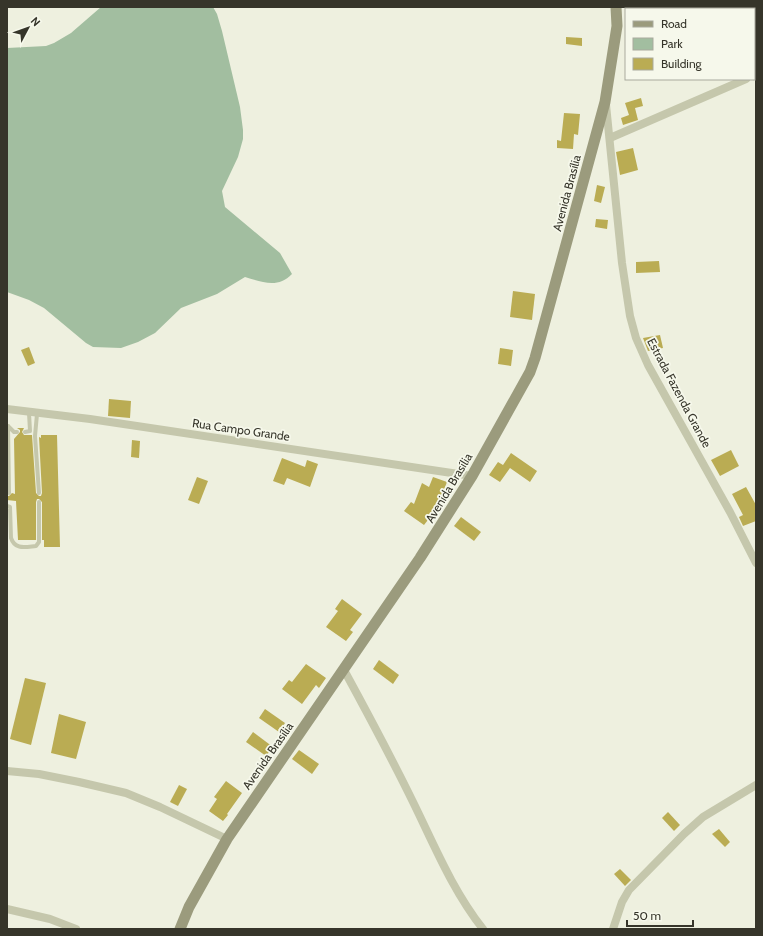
<svg xmlns="http://www.w3.org/2000/svg" width="763" height="936" font-family="Cabin,sans-serif">
  <style>
    .green { fill: #a2bea0 }
    .building { fill: #baac53 }
    .lines { fill: none; stroke-linecap: round; stroke-linejoin: round }
    .service { stroke: #c5c7ac; stroke-width: 4 }
    .minor { stroke: #c5c7ac; stroke-width: 8 }
    .secondary { stroke: #9b9b7d; stroke-width: 11 }
    .labels { text-anchor: middle; stroke-width: 3.5; stroke-linejoin: round; paint-order: stroke }
    .street-label { font-size: 12px; fill: #36352a; stroke: #f6f8eb }
  </style>
  <rect width="100%" height="100%" fill="#eef0df"/>
  <path class="green" d="M 101,7 L 213,7 L 217,14 L 222,31 L 240,107 L 243,130 L 243,139 L 238,157 L 222,191 L 225,207 L 280,253 L 292,274 C 278,289 262,282 245,277 L 217,294 L 181,308 L 155,333 L 138,342 L 121,348 L 93,347 L 86,343 L 44,308 L 29,300 L 7,292 L 7,48 L 46,46 L 54,43 L 71,33 Z"/>
  <g class="building">
    <path d="M 566,37 L 582,38 L 582,46 L 566,44 Z"/>
    <path d="M 641,98 L 643,106 L 635,108 L 638,120 L 623,125 L 621,118 L 629,115 L 625,103 Z"/>
    <path d="M 564,113 L 580,114 L 578,135 L 574,134 L 573,149 L 557,148 L 557,140 L 561,141 Z"/>
    <path d="M 633,148 L 638,170 L 620,175 L 616,152 Z"/>
    <path d="M 597,185 L 605,187 L 601,203 L 594,201 Z"/>
    <path d="M 596,219 L 608,220 L 607,229 L 595,227 Z"/>
    <path d="M 659,261 L 660,272 L 636,273 L 636,262 Z"/>
    <path d="M 513,291 L 535,294 L 532,320 L 510,317 Z"/>
    <path d="M 660,335 L 663,348 L 648,351 L 643,338 Z"/>
    <path d="M 29,347 L 35,363 L 28,366 L 21,350 Z"/>
    <path d="M 500,348 L 513,350 L 511,366 L 498,364 Z"/>
    <path d="M 109,399 L 131,401 L 130,418 L 108,416 Z"/>
    <path d="M 17,428 L 24,428 L 22,432 L 24,435 L 32,435 L 36,493 L 39,496 L 41,496 L 42,493 L 39,437 L 41,438 L 41,435 L 57,435 L 60,547 L 44,547 L 44,540 L 42,540 L 42,502 L 39,499 L 37,499 L 36,502 L 36,540 L 18,540 L 16,501 L 7,500 L 7,496 L 9,496 L 12,493 L 15,494 L 14,439 L 20,432 L 20,430 Z"/>
    <path d="M 132,440 L 140,441 L 139,458 L 131,457 Z"/>
    <path d="M 731,450 L 739,466 L 720,476 L 711,460 Z"/>
    <path d="M 511,453 L 537,471 L 530,482 L 510,468 L 500,482 L 489,475 L 498,462 L 503,465 Z"/>
    <path d="M 282,458 L 305,467 L 307,460 L 318,464 L 310,487 L 287,478 L 284,485 L 273,481 Z"/>
    <path d="M 197,477 L 208,481 L 199,504 L 188,500 Z"/>
    <path d="M 433,477 L 447,482 L 443,492 L 445,493 L 440,503 L 438,503 L 431,516 L 424,525 L 404,511 L 411,502 L 414,504 L 422,483 L 429,487 Z"/>
    <path d="M 746,487 L 756,505 L 756,521 L 743,526 L 739,517 L 743,515 L 732,494 Z"/>
    <path d="M 461,517 L 481,532 L 474,541 L 454,526 Z"/>
    <path d="M 342,599 L 362,614 L 350,630 L 353,632 L 346,641 L 326,627 L 338,611 L 335,609 Z"/>
    <path d="M 379,660 L 399,675 L 393,684 L 373,669 Z"/>
    <path d="M 306,664 L 326,678 L 319,688 L 316,685 L 302,704 L 282,689 L 289,680 L 292,682 Z"/>
    <path d="M 25,678 L 46,683 L 31,745 L 10,739 Z"/>
    <path d="M 265,709 L 285,723 L 279,732 L 259,718 Z"/>
    <path d="M 59,714 L 86,722 L 76,759 L 51,753 Z"/>
    <path d="M 253,732 L 273,747 L 266,756 L 246,742 Z"/>
    <path d="M 299,750 L 319,764 L 312,774 L 292,759 Z"/>
    <path d="M 226,781 L 242,793 L 227,814 L 228,815 L 223,821 L 209,811 L 217,799 L 214,797 Z"/>
    <path d="M 179,785 L 187,789 L 178,806 L 170,802 Z"/>
    <path d="M 668,812 L 680,825 L 674,831 L 662,818 Z"/>
    <path d="M 719,829 L 730,842 L 725,847 L 712,834 Z"/>
    <path d="M 620,869 L 631,880 L 625,886 L 614,874 Z"/>
  </g>
  <g class="lines">
    <g class="service">
      <path d="M 37,414 L 35,436 L 39,493"/>
      <path d="M 8,426 L 9,493"/>
      <path d="M 8,426 L 14,432 L 17,432"/>
      <path d="M 25,432 L 30,431 L 29,413"/>
      <path d="M 7,506 L 10,507 L 11,538 C 15,550 25,547 36,546 L 39,542 L 39,502"/>
    </g>
    <g class="minor">
      <path d="M 754,76 L 756,75"/>
      <path d="M 606,105 L 622,263 L 630,316 L 636,338 L 648,365 L 730,512 L 756,563"/>
      <path d="M 610,138 L 746,79"/>
      <path d="M 7,409 L 90,419 L 472,476"/>
      <path d="M 344,670 C 368,714 392,759 414,804 C 435,847 453,891 483,929"/>
      <path d="M 7,771 L 39,774 L 79,782 L 126,793 L 160,807 L 227,839"/>
      <path d="M 7,909 L 50,919 L 76,929"/>
      <path d="M 613,929 L 622,902 L 629,890 L 684,834 L 703,817 L 756,785"/>
    </g>
    <path class="secondary" d="M 180,929 L 189,907 L 227,839 L 420,558 L 472,476 L 530,372 L 535,358 L 605,102 L 617,26 L 616,7"/>
  </g>
  <g class="labels">
    <g class="street-label">
      <text transform="translate(567 193) rotate(-75)" y="4">Avenida Brasília</text>
      <text transform="translate(679 393) rotate(62)" y="4">Estrada Fazenda Grande</text>
      <text transform="translate(241 430) rotate(8)" y="4">Rua Campo Grande</text>
      <text transform="translate(449 488) rotate(-59)" y="4">Avenida Brasília</text>
      <text transform="translate(268 756) rotate(-55)" y="4">Avenida Brasília</text>
    </g>
  </g>
  <rect width="763" height="936" fill="none" stroke="#36352a" stroke-width="16"/>
  <rect x="625" y="8" width="130" height="72" fill="#f6f8eb" stroke="#a9aa9e"/>
  <rect x="633" y="21" width="20" height="6" fill="#9b9b7d" stroke="#a9aa9e"/>
  <text x="661" y="28" font-size="12" fill="#36352a">Road</text>
  <rect x="633" y="38" width="20" height="12" fill="#a2bea0" stroke="#a9aa9e"/>
  <text x="661" y="48" font-size="12" fill="#36352a">Park</text>
  <rect x="633" y="58" width="20" height="12" fill="#baac53" stroke="#a9aa9e"/>
  <text x="661" y="68" font-size="12" fill="#36352a">Building</text>
  <g transform="translate(28 28) rotate(49)" stroke="#f6f8eb" stroke-width="3" paint-order="stroke">
  <path d="M0-3L7 15L0 10L-7 15Z" fill="#36352a"/>
  <text y="-6" font-size="11" font-weight="bold" text-anchor="middle" fill="#36352a">N</text>
  </g>
  <path d="M627 920v6h66v-6" fill="none" stroke="#36352a" stroke-width="2"/>
  <text x="633" y="920" font-size="12" fill="#36352a" stroke="#f6f8eb" stroke-width="3" paint-order="stroke">50 m</text>
</svg>
